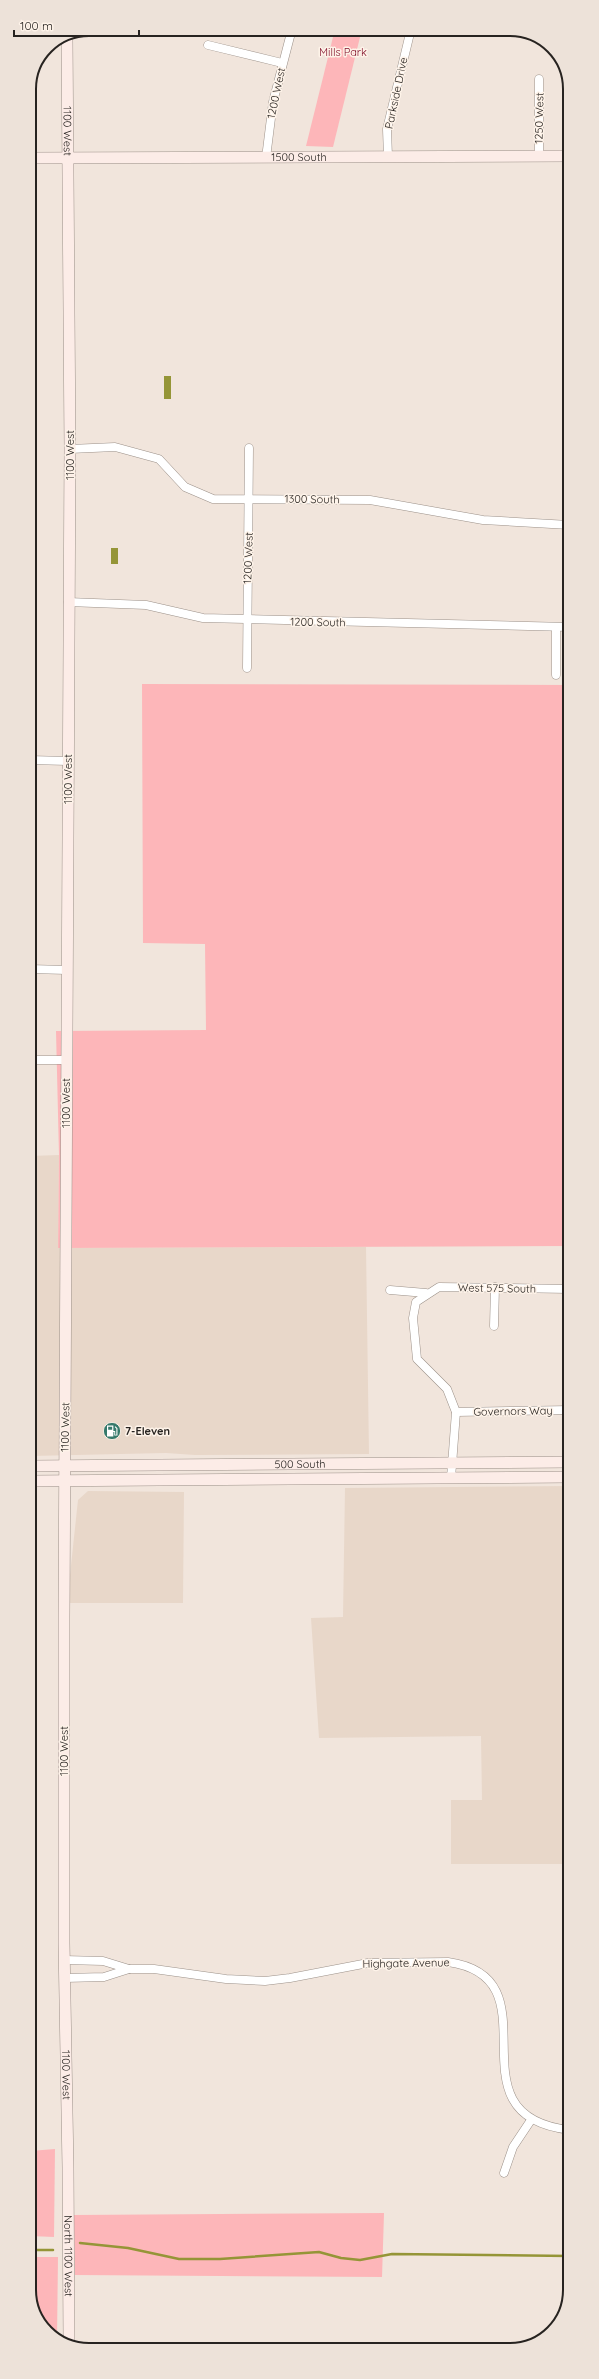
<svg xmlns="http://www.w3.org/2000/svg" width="599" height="2379" font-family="Quicksand,sans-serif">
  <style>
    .built { fill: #e8d7c9 }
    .green { fill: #fdb6b9 }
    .water { fill: #959537 }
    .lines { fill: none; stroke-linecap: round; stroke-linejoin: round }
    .stream { stroke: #959537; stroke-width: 2.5 }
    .street-casing { stroke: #9c9189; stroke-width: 9 }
    .secondary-casing { stroke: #9c9189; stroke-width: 12 }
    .street { stroke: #fff; stroke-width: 8 }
    .secondary { stroke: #fcece7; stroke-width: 11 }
    .labels { text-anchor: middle; stroke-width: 3; stroke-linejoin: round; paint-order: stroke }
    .park-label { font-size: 11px; fill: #82102a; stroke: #fef3e9 }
    .street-label { font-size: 11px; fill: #272320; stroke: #fef3e9 }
    .poi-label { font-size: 11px; font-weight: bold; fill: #272320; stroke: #fef3e9; text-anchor: start }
    .rim { fill: none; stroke: #272320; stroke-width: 2 }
  </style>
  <rect width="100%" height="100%" fill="#f1e5dc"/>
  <g class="built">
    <path d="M 59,1155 L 58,1248 L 366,1247 L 369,1454 L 195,1455 L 166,1453 L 30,1456 L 30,1156 Z"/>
    <path d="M 570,1486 L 570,1864 L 451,1864 L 451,1800 L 482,1800 L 481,1736 L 319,1738 L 311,1618 L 343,1617 L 345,1488 Z"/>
    <path d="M 88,1491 L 184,1492 L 183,1603 L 67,1603 L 78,1500 Z"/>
  </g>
  <g class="green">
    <path d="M 335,29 L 362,29 L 333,147 L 306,146 Z"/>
    <path d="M 142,684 L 569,685 L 569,1246 L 58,1248 L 59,1155 L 56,1031 L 206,1030 L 205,944 L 143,943 Z"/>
    <path d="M 55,2149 L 54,2237 L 30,2236 L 30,2151 Z"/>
    <path d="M 384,2213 L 382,2277 L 75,2275 L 74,2215 Z"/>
    <path d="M 30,2257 L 58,2257 L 57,2338 L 49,2335 L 30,2302 Z"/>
  </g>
  <g class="water">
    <rect x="164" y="376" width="7" height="23"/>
    <rect x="111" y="548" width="7" height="16"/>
  </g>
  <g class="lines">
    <g class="stream">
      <path d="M 80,2243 L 128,2248 L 179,2259 L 220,2259 L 319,2252 L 341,2258 L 360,2260 L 392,2254 L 570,2256"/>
      <path d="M 30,2250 L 53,2250"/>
    </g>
    <defs>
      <g id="street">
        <path d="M 208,45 L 282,63"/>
        <path d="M 539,156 L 539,79"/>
        <path d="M 388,157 L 387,129 L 411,29"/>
        <path d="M 266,158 L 273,102 L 292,29"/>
        <path d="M 70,449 L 115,447 L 159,459 L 185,487 L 213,499 L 370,500 L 483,520 L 569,525"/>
        <path d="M 68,602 L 146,605 L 203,618 L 569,627"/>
        <path d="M 247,668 L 249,448"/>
        <path d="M 556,675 L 556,628"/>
        <path d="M 29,760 L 68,761"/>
        <path d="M 29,969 L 67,970"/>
        <path d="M 29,1060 L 66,1060"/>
        <path d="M 390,1290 L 426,1293"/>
        <path d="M 494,1326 L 495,1287"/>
        <path d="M 456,1412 L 570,1410"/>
        <path d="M 451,1478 L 456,1412 L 447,1389 L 417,1359 L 413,1318 L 416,1302 L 439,1287 L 569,1289"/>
        <path d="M 64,1960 L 103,1961 L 129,1969"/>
        <path d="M 65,1978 L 104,1977 L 129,1969 L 154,1969 L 226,1979 L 265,1981 L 290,1978 L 368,1963 L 448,1962 C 561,1978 443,2116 570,2130"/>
        <path d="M 504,2173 L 513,2147 L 531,2120"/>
      </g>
      <g id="secondary">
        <path id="s1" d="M 67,38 L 70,449 L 64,1618 L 64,1943 L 68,2168 L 69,2343"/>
        <path id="s2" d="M 29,158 L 569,156"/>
        <path id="s3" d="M 30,1466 L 570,1462"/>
        <path d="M 30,1481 L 570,1477"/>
      </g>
    </defs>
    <use href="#street" class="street-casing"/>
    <use href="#secondary" class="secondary-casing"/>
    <use href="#street" class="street"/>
    <use href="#secondary" class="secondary"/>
  </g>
  <defs>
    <symbol id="fuel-disc" viewBox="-11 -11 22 22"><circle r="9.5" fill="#35796b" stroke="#fef3e9"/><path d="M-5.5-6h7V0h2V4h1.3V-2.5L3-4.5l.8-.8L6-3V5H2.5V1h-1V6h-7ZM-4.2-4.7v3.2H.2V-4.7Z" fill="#fff"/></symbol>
  </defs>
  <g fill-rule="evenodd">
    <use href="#fuel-disc" x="102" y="1421" width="20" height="20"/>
  </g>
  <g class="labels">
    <g class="park-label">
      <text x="343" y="56">Mills Park</text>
    </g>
    <g class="street-label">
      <text transform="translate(276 93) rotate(-78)" y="4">1200 West</text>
      <text transform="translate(396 93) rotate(-78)" y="4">Parkside Drive</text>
      <text transform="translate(539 118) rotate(-89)" y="4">1250 West</text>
      <text dy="4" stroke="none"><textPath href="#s1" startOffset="93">1100 West</textPath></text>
      <text dy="4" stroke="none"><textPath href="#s2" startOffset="270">1500 South</textPath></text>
      <text transform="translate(70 455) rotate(-90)" y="4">1100 West</text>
      <text transform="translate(312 499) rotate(1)" y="4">1300 South</text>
      <text transform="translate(248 558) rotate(-88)" y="4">1200 West</text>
      <text transform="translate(318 622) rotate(1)" y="4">1200 South</text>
      <text transform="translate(68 779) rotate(-90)" y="4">1100 West</text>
      <text transform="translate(66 1103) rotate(-90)" y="4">1100 West</text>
      <text transform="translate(497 1288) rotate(1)" y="4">West 575 South</text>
      <text transform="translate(513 1411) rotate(-1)" y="4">Governors Way</text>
      <text transform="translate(65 1427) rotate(-89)" y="4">1100 West</text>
      <text dy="4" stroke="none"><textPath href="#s3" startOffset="270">500 South</textPath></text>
      <text transform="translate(64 1751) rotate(-90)" y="4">1100 West</text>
      <text transform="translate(406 1963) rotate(-1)" y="4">Highgate Avenue</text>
      <text dy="4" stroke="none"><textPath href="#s1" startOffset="2037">1100 West</textPath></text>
      <text dy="4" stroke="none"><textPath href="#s1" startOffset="2218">North 1100 West</textPath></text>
    </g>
    <g class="poi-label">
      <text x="125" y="1435">7-Eleven</text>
    </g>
  </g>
  <path d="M0 0H599V2379H0ZM89 36H510A53 53 0 0 1 563 89V2290A53 53 0 0 1 510 2343H89A53 53 0 0 1 36 2290V89A53 53 0 0 1 89 36Z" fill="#ede2d9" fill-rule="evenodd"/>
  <path class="rim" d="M89 36H510A53 53 0 0 1 563 89V2290A53 53 0 0 1 510 2343H89A53 53 0 0 1 36 2290V89A53 53 0 0 1 89 36Z"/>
  <path d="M14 30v6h125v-6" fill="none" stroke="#272320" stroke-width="2"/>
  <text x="20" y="30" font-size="12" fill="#272320" stroke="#fef3e9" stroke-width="3" paint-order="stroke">100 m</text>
</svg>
